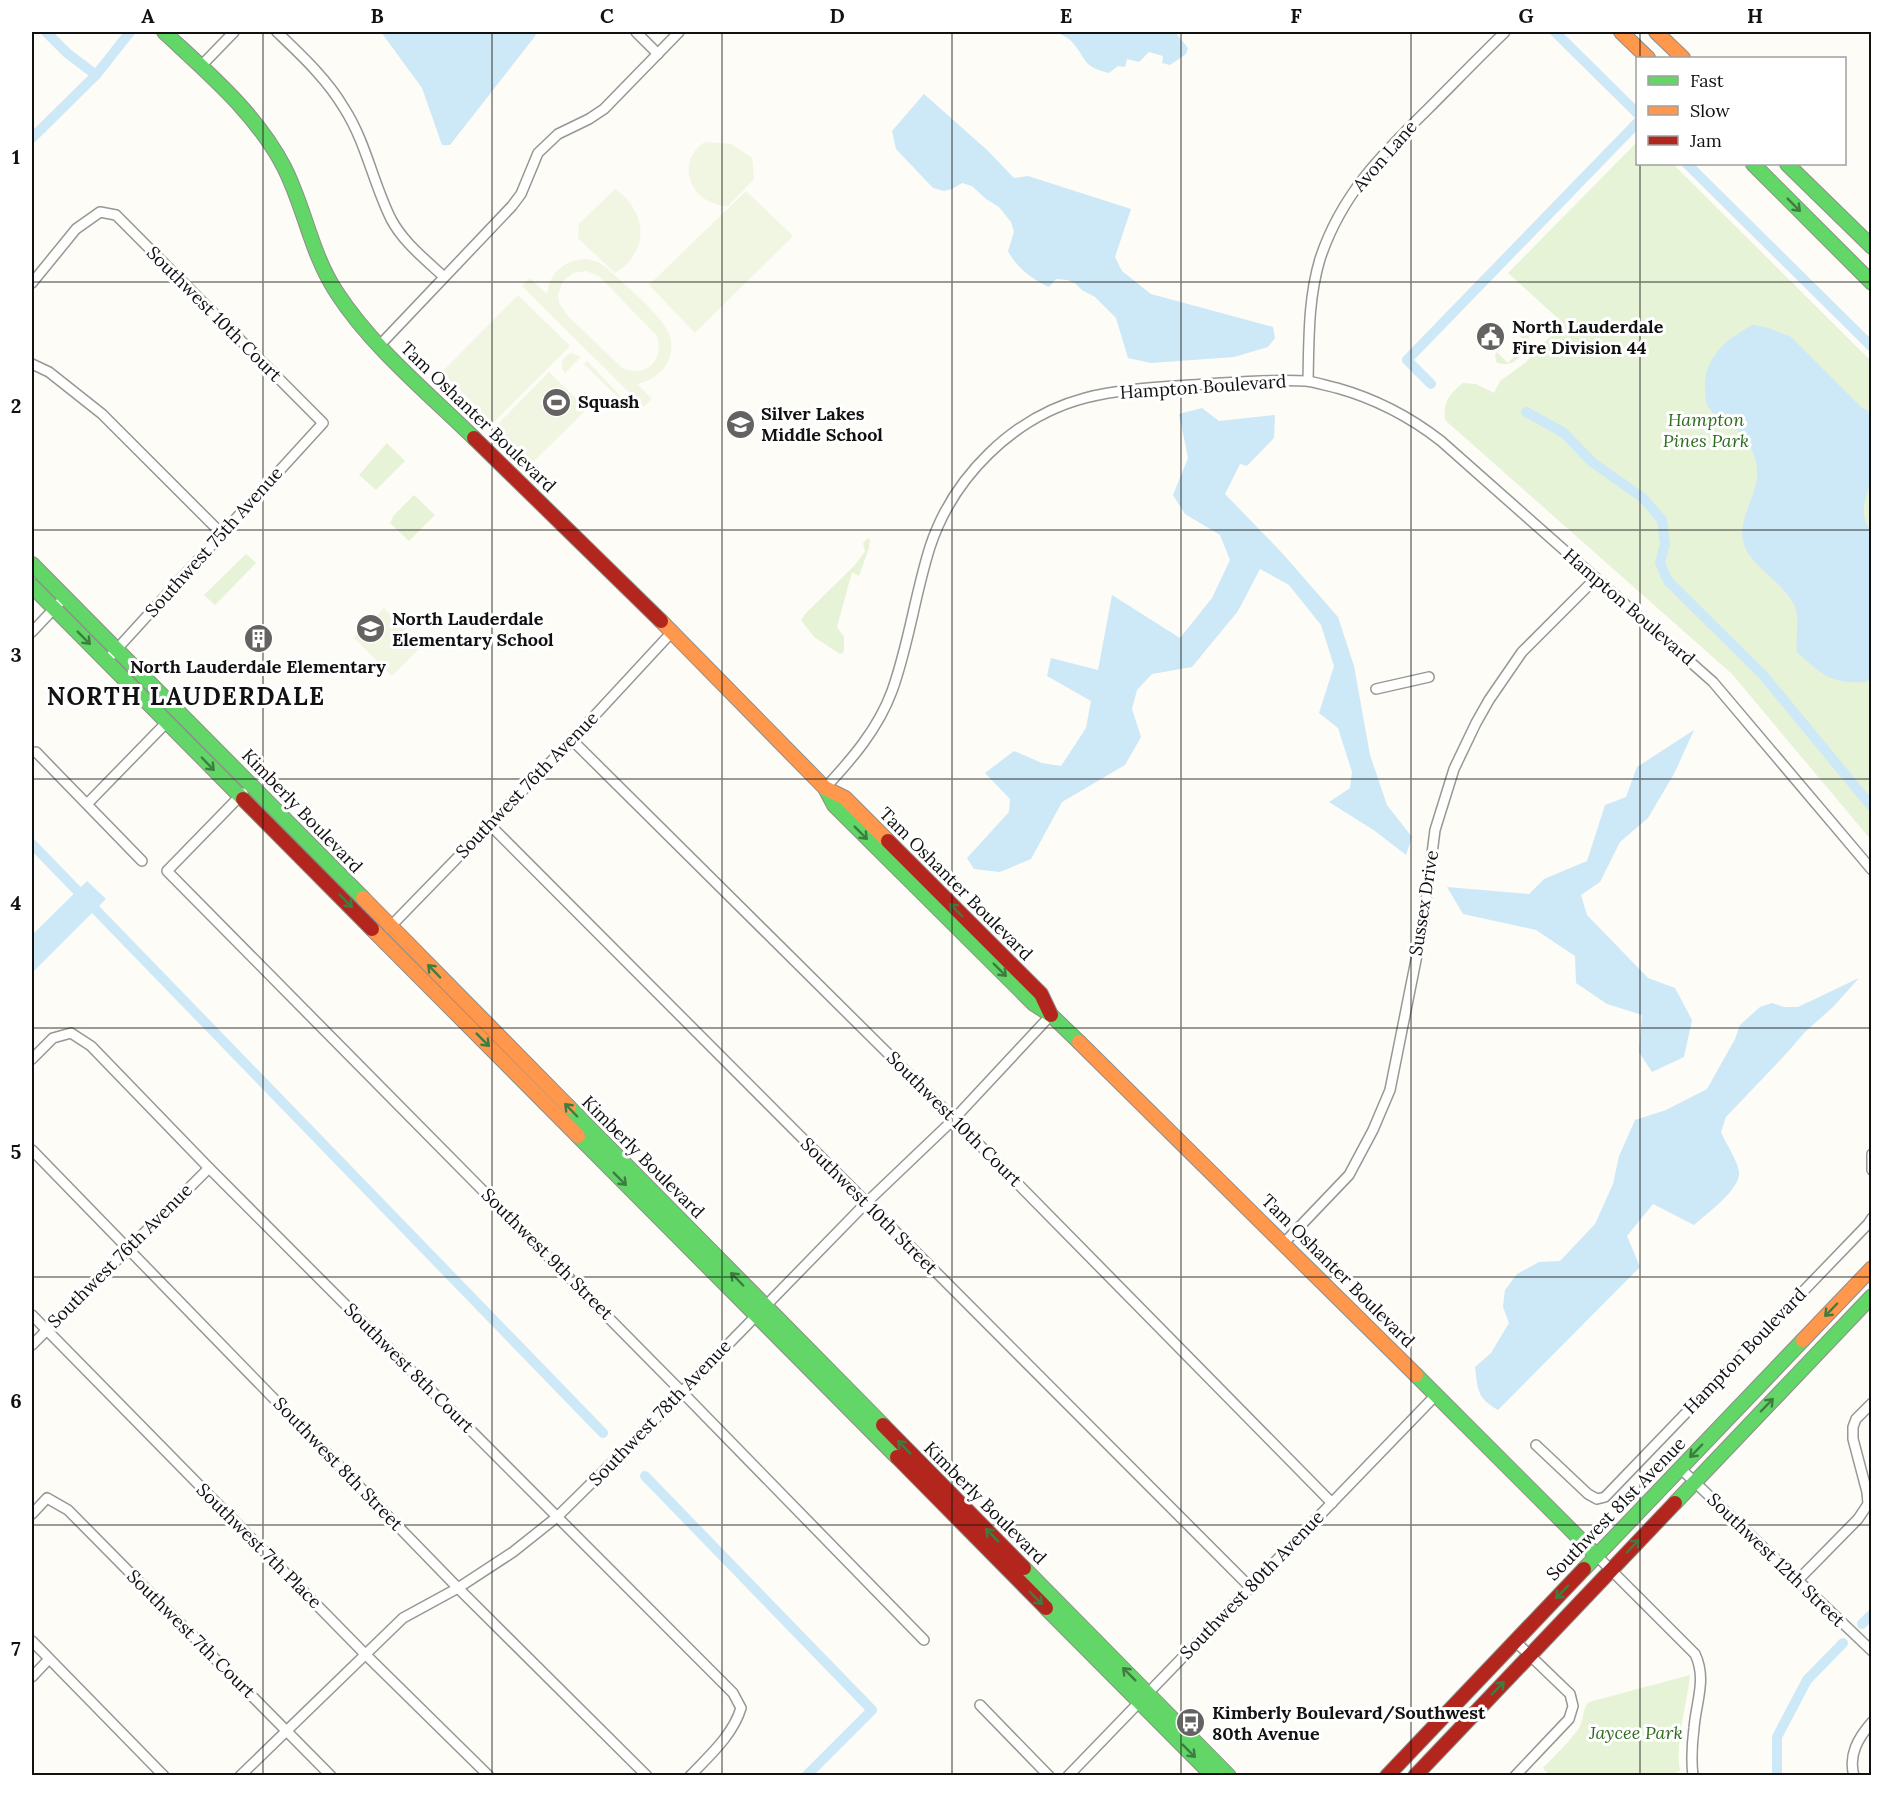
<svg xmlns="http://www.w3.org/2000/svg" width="1903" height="1807" font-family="Lora,serif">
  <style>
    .green { fill: #e7f3d7 }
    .pitch { fill: #f0f6e1; fill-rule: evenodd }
    .water { fill: #cde8f7 }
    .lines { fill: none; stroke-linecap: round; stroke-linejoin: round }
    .canal { stroke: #cde8f7; stroke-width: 10 }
    .street-casing { stroke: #979795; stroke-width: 12 }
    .fast-casing { stroke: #8e8d8b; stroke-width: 16 }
    .slow-casing { stroke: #8e8d8b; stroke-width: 16 }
    .jam-casing { stroke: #8e8d8b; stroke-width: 16 }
    .street { stroke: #fffffe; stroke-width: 9 }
    .fast { stroke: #63d668; stroke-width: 14 }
    .slow { stroke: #ff974d; stroke-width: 14 }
    .jam { stroke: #b3261e; stroke-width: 14 }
    .oneway { stroke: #3e7d41 }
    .grid { fill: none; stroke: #111; stroke-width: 1.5; stroke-opacity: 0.55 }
    .labels { text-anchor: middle; stroke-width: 6; stroke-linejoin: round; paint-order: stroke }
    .street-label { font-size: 18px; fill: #111; stroke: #fff }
    .poi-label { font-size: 18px; font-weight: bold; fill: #111; stroke: #fff; text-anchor: start }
    .park-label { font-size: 18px; font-style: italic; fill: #2f6b1f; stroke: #fff }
    .district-label { font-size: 24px; font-weight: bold; letter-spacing: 1.5px; fill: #111; stroke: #fff }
    .neatline { fill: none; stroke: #111; stroke-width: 2 }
    .grid-label { font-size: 20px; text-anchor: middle; font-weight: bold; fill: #111 }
  </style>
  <rect width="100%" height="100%" fill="#fdfcf7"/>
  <g class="green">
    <path d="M 1637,142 L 1638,164 L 1673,164 L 1871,361 L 1871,840 L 1732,674 L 1445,420 C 1443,402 1449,394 1463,383 L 1476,384 L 1494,393 L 1500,381 L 1525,363 L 1563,323 L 1508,273 Z"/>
    <path d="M 1520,329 L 1527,331 L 1529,335 C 1529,351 1513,371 1496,362 L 1495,355 L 1497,352 L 1508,363 L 1527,343 L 1516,332 Z"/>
    <path d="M 387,443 L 405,461 L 376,490 L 359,475 Z"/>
    <path d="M 414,495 L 435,515 L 409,541 L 390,523 L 394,515 Z"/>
    <path d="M 868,538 L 870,540 L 869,548 L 859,576 L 852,572 L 837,627 L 844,637 L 844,652 L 840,654 L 814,637 L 801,620 L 806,613 L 854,566 L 865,552 L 863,543 Z"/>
    <path d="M 246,554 L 256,563 L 215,605 L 204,595 Z"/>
    <path d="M 1690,1675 C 1687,1707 1675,1739 1680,1771 L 1669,1776 L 1550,1776 L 1543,1768 C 1555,1755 1569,1743 1579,1728 C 1584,1720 1582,1708 1589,1702 Z"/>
  </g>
  <g class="pitch">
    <path d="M 705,142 L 731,144 L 752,158 L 754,179 L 728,206 C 692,206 673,163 705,142 Z"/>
    <path d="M 615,189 C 647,211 651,251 615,273 L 578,238 L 579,224 Z"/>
    <path d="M 746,191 L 793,236 L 695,333 L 649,285 Z"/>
    <path d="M 586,259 L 598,262 L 607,268 C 623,283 655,310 666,328 C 673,338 673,353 667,363 C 661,375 649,381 637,384 L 652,399 L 644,407 L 522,286 L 530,278 L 547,294 C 550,272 564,260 586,259 ZM 586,271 L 599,276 L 657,336 C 664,361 647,378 622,368 L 567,315 L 559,303 L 558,294 L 563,281 L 573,273 Z"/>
    <path d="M 518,295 L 570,346 L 493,423 L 442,372 Z"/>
    <path d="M 571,353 L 581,357 L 565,373 C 558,365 563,357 571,353 Z"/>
    <path d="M 587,361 L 632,408 L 631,410 L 584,364 Z"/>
    <path d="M 549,372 L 587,409 L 532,463 L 496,426 Z"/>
    <path d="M 384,608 L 422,646 L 392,676 L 354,638 Z"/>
  </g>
  <g class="water">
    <path d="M 381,32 L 532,32 L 536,35 L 450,145 L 442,145 L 422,88 Z"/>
    <path d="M 1056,32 L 1175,32 L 1188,48 L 1186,54 L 1170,65 L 1162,63 L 1163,56 L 1149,52 L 1139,62 L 1127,59 L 1125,67 L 1118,66 L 1109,73 C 1082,66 1088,61 1073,43 C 1069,38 1062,35 1056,32 Z"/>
    <path d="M 924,94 L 987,150 L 1014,178 L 1028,176 L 1131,209 L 1115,257 L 1122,271 L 1151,294 L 1273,327 L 1275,338 L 1268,347 L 1234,357 L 1151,363 L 1128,358 L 1116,318 L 1095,297 L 1082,290 L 1075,283 L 1067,280 L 1056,279 L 1049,287 C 1033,280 1016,267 1008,251 L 1014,232 L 1011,222 L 999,207 L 986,199 L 972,186 L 962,183 L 952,189 L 944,191 L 933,188 L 896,149 L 892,131 Z"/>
    <path d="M 1753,325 L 1769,328 L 1791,337 L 1862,408 L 1871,412 C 1872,432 1874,454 1872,474 C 1869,494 1855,513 1872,532 L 1872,677 L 1866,682 C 1831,684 1822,675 1797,652 C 1795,637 1800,620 1795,607 C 1785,583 1754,569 1745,547 C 1733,519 1764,491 1756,462 C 1753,448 1742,433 1731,425 C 1725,421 1717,417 1712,412 C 1705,404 1705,396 1705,386 C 1705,356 1728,338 1753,325 Z"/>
    <path d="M 1202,408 L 1219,421 L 1275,415 L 1274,438 L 1247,466 L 1240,464 L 1225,494 L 1283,554 L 1338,617 L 1354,666 L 1370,755 L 1387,805 L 1412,837 L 1406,855 L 1375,831 L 1329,802 L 1350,788 L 1352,772 L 1338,728 L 1319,713 L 1334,666 L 1321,625 L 1289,585 L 1260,569 L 1238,611 L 1192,667 L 1152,674 L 1137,690 L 1132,709 L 1141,737 L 1125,765 L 1062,802 L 1031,859 L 1000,872 L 974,869 L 967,858 L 1009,812 L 1010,799 L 985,773 L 1014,751 L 1042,763 L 1061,766 L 1086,728 L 1091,701 L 1047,676 L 1051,658 L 1098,670 L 1112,595 L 1180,638 L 1212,598 L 1230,560 L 1220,535 L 1185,514 L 1173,495 L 1188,458 L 1179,414 Z"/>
    <path d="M 1694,730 L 1674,774 L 1648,818 L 1620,842 L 1600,882 L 1581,895 L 1587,915 L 1648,978 L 1675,988 L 1692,1020 L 1684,1057 L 1652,1072 L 1639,1052 L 1642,1015 L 1607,1004 L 1576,983 L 1575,956 L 1536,930 L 1463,914 L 1447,887 L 1529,894 L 1544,879 L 1587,861 L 1605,805 L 1626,797 L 1637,767 Z"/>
    <path d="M 87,881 L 106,899 L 32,973 L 32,935 Z"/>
    <path d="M 1859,978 L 1833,1007 L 1805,1032 L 1785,1055 L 1726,1117 L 1721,1132 C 1726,1144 1737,1159 1739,1172 C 1741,1189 1706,1214 1694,1225 L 1653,1204 L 1627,1236 L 1640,1267 L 1498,1410 C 1477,1398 1478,1390 1475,1367 L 1491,1353 L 1509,1323 L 1503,1307 L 1505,1290 L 1517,1274 L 1539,1262 L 1560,1261 L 1595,1224 L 1613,1184 L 1619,1156 L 1635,1120 L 1666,1110 L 1707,1089 L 1735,1039 L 1740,1025 L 1760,1007 L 1772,1003 L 1784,1007 L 1798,1007 Z"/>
  </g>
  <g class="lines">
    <g class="canal">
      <path d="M 46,32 L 67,53 L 96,75 L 130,32"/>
      <path d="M 1555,32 L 1638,114"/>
      <path d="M 32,138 L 96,75"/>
      <path d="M 1687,164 L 1872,347"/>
      <path d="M 1431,384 L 1407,360 L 1638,122"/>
      <path d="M 1526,412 L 1564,433 L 1592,462 L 1643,498 L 1662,520 L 1665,544 L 1660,563 L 1668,581 L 1763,675 L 1872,807"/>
      <path d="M 32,844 L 603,1433"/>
      <path d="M 645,1476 L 872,1710 L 806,1776"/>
      <path d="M 1862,1624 L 1872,1614"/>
      <path d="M 1777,1776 L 1777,1737 L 1807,1680 L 1843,1643"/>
    </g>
    <defs>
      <g id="street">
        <path d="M 277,32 C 301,55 327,79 344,108 C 366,142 373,183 391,219 C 403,242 425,259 444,277"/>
        <path d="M 636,32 L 658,54"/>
        <path d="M 200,67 L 234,32"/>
        <path d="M 32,283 L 76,229 L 100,212 L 116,215 L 323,423 L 106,661"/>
        <path d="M 379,346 L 512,206 L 521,194 L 538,153 L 558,134 L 589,119 L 604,109 L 679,32"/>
        <path d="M 32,364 L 49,372 L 102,414 L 221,533"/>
        <path d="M 1308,381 C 1309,340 1308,299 1320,259 C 1341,195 1382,154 1428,109 C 1454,83 1479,57 1505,32"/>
        <path d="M 32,632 L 65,597"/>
        <path d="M 1376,689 L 1429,677"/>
        <path d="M 572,740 L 954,1119 L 1332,1503"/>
        <path d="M 36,752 L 142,861"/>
        <path d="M 825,788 C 852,759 878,729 892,691 C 909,644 915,594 930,547 C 953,477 1013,417 1085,398 C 1124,388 1166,387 1206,384 C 1239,382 1273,379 1306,381 C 1316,382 1327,386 1337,388 C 1376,399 1409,416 1441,441 L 1713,682 L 1872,870"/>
        <path d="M 243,793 L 167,871 L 681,1391 L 924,1640"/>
        <path d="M 87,804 L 167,722"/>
        <path d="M 489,824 L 1250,1587"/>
        <path d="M 389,928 L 572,740 L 672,632"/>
        <path d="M 32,1059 L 53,1038 L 71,1033 L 91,1046 L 209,1168 L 733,1693 L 741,1708 C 733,1735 709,1756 690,1776"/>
        <path d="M 32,1150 L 458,1588 L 647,1776"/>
        <path d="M 1872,1154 L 1872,1170"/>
        <path d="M 1284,1243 L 1349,1175 L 1373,1130 L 1390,1090 L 1423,925 L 1435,830 L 1454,769 L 1476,723 L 1489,700 L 1522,652 L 1596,578"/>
        <path d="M 32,1315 L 365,1654 L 489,1776"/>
        <path d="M 32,1345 L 209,1168"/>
        <path d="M 1536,1445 L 1588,1494 L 1597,1499 L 1605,1497 L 1868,1224 L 1872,1218"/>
        <path d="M 1680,1468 L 1872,1651"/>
        <path d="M 32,1514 L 47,1498 L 68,1510 L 331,1776"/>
        <path d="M 1597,1556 L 1695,1654 C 1707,1679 1696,1702 1694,1728 C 1692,1744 1691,1760 1693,1776"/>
        <path d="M 1798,1580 L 1858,1519 L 1868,1504 L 1867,1492 L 1853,1439 L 1853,1427 L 1856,1419 L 1872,1403"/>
        <path d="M 32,1641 L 164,1776"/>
        <path d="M 32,1677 L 49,1659"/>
        <path d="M 980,1705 L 1049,1776"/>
        <path d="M 240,1776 L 403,1618 L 458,1588 L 513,1552 L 557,1517 L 629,1446 L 866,1203 L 954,1119 L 1051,1015"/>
        <path d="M 1068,1776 L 1436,1395"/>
        <path d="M 1515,1776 L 1569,1719 L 1573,1706 L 1570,1694 L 1515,1641"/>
        <path d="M 1854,1776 C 1848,1755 1858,1738 1872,1722"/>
      </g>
      <g id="fast">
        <path d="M 164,32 C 208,73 256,113 284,167 C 305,208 311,254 337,293 C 373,348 427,392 474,438"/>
        <path d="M 1753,164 L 1872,283"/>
        <path d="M 1787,164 L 1872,247"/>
        <path d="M 32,564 L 363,898"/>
        <path d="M 32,586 L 243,799"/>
        <path d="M 825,788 L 834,805 L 1034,1004 L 1051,1015 L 1079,1042"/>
        <path d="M 569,1107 L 883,1425"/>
        <path d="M 578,1136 L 897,1457"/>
        <path d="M 1416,1375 L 1597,1556"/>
        <path d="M 1675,1503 L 1872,1296"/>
        <path d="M 1024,1568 L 1229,1776"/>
        <path d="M 1584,1569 L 1803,1340"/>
        <path d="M 1046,1608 L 1213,1776"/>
      </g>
      <g id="slow">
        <path d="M 1621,32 L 1648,58"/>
        <path d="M 1656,32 L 1683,58"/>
        <path d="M 661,621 L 825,788 L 845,798 L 888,841"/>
        <path d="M 363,898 L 569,1107"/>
        <path d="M 372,929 L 578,1136"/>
        <path d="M 1079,1042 L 1416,1375"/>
        <path d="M 1803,1340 L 1872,1268"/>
      </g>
      <g id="jam">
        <path d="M 474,438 L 661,621"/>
        <path d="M 243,799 L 372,929"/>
        <path d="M 888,841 L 1041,994 L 1051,1015"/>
        <path d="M 883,1425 L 1024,1568"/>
        <path d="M 897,1457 L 1046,1608"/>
        <path d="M 1387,1776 L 1584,1569"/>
        <path d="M 1415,1776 L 1675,1503"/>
      </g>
    </defs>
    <use href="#street" class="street-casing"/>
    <use href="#fast" class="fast-casing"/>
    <use href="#slow" class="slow-casing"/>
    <use href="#jam" class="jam-casing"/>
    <use href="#street" class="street"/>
    <use href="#fast" class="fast"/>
    <use href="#slow" class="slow"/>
    <use href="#jam" class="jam"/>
  </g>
  <defs><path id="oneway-shaft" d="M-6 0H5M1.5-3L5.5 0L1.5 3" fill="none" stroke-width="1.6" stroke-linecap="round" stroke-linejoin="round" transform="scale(1.5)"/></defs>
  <g class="oneway">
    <use href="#oneway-shaft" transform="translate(1794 205) rotate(45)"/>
    <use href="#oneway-shaft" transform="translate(84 638) rotate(45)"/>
    <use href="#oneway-shaft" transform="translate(208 764) rotate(46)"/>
    <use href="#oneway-shaft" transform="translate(861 833) rotate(45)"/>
    <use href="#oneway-shaft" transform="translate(346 901) rotate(45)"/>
    <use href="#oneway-shaft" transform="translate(956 910) rotate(-135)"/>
    <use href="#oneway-shaft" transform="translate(1000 970) rotate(45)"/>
    <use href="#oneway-shaft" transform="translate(434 971) rotate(-134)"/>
    <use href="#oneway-shaft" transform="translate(483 1040) rotate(45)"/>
    <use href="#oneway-shaft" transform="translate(571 1110) rotate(-134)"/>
    <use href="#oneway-shaft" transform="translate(620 1179) rotate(45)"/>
    <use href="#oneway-shaft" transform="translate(737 1279) rotate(-134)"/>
    <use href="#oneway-shaft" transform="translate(1831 1310) rotate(134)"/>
    <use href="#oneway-shaft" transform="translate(1767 1405) rotate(-46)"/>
    <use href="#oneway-shaft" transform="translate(904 1447) rotate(-135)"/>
    <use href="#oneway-shaft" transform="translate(1696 1451) rotate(134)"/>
    <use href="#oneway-shaft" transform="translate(992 1535) rotate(-135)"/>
    <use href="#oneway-shaft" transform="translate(1633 1546) rotate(-46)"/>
    <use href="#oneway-shaft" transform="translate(1562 1592) rotate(134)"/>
    <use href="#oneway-shaft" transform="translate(1036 1598) rotate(45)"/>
    <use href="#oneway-shaft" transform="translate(1129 1674) rotate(-135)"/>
    <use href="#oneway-shaft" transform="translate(1498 1688) rotate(-46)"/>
    <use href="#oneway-shaft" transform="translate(1189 1751) rotate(45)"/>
  </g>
  <path class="grid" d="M 263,32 L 263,1776M 492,32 L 492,1776M 722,32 L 722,1776M 952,32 L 952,1776M 1181,32 L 1181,1776M 1411,32 L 1411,1776M 1640,32 L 1640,58M 1640,164 L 1640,1776M 32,282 L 1872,282M 32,530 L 1872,530M 32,779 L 1872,779M 32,1028 L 1872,1028M 32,1277 L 1872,1277M 32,1525 L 1872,1525"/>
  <defs>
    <symbol id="civic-disc" viewBox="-11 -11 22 22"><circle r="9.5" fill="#646362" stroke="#fff"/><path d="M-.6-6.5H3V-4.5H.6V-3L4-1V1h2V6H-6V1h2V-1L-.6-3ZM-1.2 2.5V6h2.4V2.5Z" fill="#fff"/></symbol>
    <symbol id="stadium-disc" viewBox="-11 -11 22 22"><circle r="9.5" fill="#646362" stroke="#fff"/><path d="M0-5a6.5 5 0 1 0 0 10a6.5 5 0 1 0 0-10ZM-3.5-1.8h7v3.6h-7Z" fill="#fff"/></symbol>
    <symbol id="school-disc" viewBox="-11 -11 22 22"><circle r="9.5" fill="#646362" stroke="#fff"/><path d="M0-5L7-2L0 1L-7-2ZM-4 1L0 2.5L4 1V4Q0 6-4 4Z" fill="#fff"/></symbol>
    <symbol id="building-disc" viewBox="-11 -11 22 22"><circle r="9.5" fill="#646362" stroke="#fff"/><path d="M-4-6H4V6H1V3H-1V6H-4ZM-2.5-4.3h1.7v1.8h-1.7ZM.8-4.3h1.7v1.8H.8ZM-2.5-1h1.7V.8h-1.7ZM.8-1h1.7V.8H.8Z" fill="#fff"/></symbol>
    <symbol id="bus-disc" viewBox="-11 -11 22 22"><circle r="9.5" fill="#646362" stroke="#fff"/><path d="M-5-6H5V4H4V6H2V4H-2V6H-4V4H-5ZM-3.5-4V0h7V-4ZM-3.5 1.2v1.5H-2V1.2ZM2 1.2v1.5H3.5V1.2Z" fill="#fff"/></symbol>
  </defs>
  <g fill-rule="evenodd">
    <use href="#civic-disc" x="1474" y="320" width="33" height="33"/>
    <use href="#stadium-disc" x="540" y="386" width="33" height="33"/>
    <use href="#school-disc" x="724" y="408" width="33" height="33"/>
    <use href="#school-disc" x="354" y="612" width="33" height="33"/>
    <use href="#building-disc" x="242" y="622" width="33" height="33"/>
    <use href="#bus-disc" x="1174" y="1706" width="33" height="33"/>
  </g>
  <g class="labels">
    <g class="street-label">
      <text transform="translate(1385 156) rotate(-49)" y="6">Avon Lane</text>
      <text transform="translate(214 314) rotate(45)" y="6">Southwest 10th Court</text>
      <text transform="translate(1203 387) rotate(-4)" y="6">Hampton Boulevard</text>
      <text transform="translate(478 417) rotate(44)" y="6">Tam Oshanter Boulevard</text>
      <text transform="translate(214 542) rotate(-48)" y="6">Southwest 75th Avenue</text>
      <text transform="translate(1629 607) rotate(41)" y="6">Hampton Boulevard</text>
      <text transform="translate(527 785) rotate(-46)" y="6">Southwest 76th Avenue</text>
      <text transform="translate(302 811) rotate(46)" y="6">Kimberly Boulevard</text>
      <text transform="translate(956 884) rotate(45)" y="6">Tam Oshanter Boulevard</text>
      <text transform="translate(1424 903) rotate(-81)" y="6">Sussex Drive</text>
      <text transform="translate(954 1119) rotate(45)" y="6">Southwest 10th Court</text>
      <text transform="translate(643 1157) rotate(45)" y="6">Kimberly Boulevard</text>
      <text transform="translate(869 1206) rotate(45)" y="6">Southwest 10th Street</text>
      <text transform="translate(547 1254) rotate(45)" y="6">Southwest 9th Street</text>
      <text transform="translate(120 1256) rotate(-45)" y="6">Southwest 76th Avenue</text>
      <text transform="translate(1338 1271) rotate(45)" y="6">Tam Oshanter Boulevard</text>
      <text transform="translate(1745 1351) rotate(-46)" y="6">Hampton Boulevard</text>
      <text transform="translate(409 1368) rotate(45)" y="6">Southwest 8th Court</text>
      <text transform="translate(660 1413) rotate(-46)" y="6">Southwest 78th Avenue</text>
      <text transform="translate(338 1464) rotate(46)" y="6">Southwest 8th Street</text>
      <text transform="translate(985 1503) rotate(45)" y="6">Kimberly Boulevard</text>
      <text transform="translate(1616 1509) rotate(-46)" y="6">Southwest 81st Avenue</text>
      <text transform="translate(259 1546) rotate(45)" y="6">Southwest 7th Place</text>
      <text transform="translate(1776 1560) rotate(44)" y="6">Southwest 12th Street</text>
      <text transform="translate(1252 1585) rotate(-46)" y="6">Southwest 80th Avenue</text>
      <text transform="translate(191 1634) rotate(45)" y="6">Southwest 7th Court</text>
    </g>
    <g class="poi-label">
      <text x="1512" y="333">North Lauderdale<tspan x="1512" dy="21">Fire Division 44</tspan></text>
      <text x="578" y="408">Squash</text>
      <text x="761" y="420">Silver Lakes<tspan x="761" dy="21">Middle School</tspan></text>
      <text x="392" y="625">North Lauderdale<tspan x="392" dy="21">Elementary School</tspan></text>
      <text x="258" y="673" text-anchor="middle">North Lauderdale Elementary</text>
      <text x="1212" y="1719">Kimberly Boulevard/Southwest<tspan x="1212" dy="21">80th Avenue</tspan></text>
    </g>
    <g class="park-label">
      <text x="1706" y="426">Hampton<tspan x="1706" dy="21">Pines Park</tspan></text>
      <text x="1636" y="1739">Jaycee Park</text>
    </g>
    <g class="district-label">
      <text x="186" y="705">NORTH LAUDERDALE</text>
    </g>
  </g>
  <rect width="1903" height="1807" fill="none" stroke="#ffffff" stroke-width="66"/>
  <rect x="1636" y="57" width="210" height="108" fill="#ffffff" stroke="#a0a0a0" stroke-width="1.5"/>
  <rect x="1648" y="76" width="30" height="9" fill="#63d668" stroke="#a0a0a0" stroke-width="1.5"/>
  <text x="1690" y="87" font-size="18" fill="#111111">Fast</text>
  <rect x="1648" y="106" width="30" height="9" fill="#ff974d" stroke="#a0a0a0" stroke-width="1.5"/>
  <text x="1690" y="117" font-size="18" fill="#111111">Slow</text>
  <rect x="1648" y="136" width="30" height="9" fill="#b3261e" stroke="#a0a0a0" stroke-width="1.5"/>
  <text x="1690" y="147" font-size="18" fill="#111111">Jam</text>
  <rect x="33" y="33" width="1837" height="1741" class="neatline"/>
  <g class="grid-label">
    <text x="148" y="23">A</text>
    <text x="377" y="23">B</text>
    <text x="607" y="23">C</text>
    <text x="837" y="23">D</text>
    <text x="1066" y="23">E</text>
    <text x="1296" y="23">F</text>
    <text x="1526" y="23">G</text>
    <text x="1755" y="23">H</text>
    <text x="16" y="164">1</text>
    <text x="16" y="413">2</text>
    <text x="16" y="662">3</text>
    <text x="16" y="910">4</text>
    <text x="16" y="1159">5</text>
    <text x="16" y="1408">6</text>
    <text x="16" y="1656">7</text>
  </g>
</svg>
